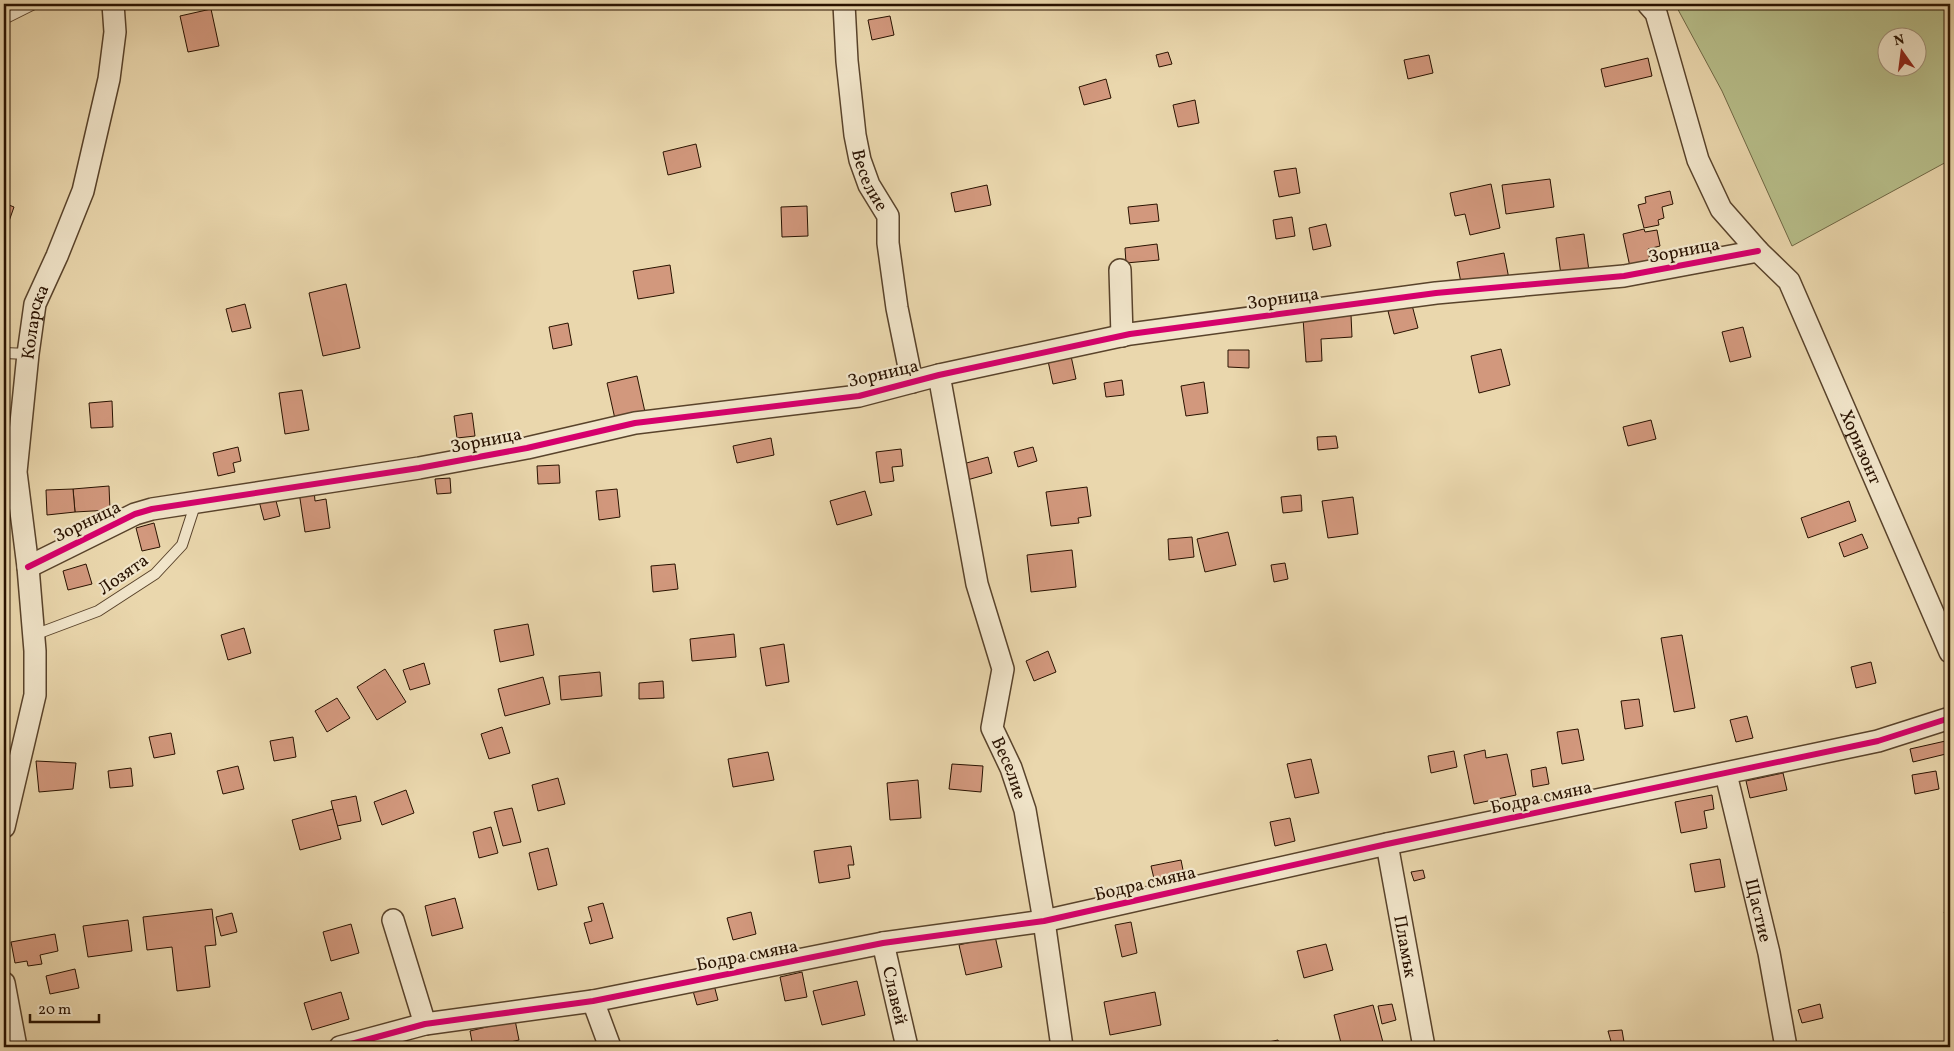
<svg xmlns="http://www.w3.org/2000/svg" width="1954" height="1051" font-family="Vollkorn,serif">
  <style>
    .green { fill: #b7be8a; stroke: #706845; fill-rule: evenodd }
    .building { fill: #d2987d; stroke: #291200 }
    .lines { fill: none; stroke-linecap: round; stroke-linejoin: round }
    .service-casing { stroke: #59432b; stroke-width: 12 }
    .minor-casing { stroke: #59432b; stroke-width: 24 }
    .service { stroke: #f1e5ca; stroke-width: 10 }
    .minor { stroke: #f1e5ca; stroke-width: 21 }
    .cycleway-casing { stroke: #f1e5ca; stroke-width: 9 }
    .cycleway { stroke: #d6006c; stroke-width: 6 }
    .labels { text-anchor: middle; stroke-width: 4.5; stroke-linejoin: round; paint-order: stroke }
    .street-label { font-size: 18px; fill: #291200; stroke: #f1e5ca }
  </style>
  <rect width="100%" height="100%" fill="#ead7ad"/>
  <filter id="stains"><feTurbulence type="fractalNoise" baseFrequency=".004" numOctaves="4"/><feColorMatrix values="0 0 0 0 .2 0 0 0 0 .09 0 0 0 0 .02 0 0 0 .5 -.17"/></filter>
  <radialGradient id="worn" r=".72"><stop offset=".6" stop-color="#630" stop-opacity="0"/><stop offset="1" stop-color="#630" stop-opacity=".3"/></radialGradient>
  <path class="green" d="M 1675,4 L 1950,4 L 1950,160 L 1792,246 L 1722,91 ZM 1886,38 L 1916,38 L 1916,68 L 1886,68 Z"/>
  <g class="building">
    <path d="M 211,9 L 219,46 L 188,52 L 180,16 Z"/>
    <path d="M 890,16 L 894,35 L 872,40 L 868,20 Z"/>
    <path d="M 1168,52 L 1172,64 L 1159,67 L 1156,55 Z"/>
    <path d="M 1429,55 L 1433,73 L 1408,79 L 1404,60 Z"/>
    <path d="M 1648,58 L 1652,76 L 1605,87 L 1601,69 Z"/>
    <path d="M 1106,79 L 1111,98 L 1084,105 L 1079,87 Z"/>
    <path d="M 1195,100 L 1199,123 L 1178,127 L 1173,105 Z"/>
    <path d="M 696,144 L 701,167 L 668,175 L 663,152 Z"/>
    <path d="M 1296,168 L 1300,193 L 1279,197 L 1274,171 Z"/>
    <path d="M 1550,179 L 1554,207 L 1506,214 L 1502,185 Z"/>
    <path d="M 1491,184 L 1500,228 L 1470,235 L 1465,214 L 1455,216 L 1450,193 Z"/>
    <path d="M 987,185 L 991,205 L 955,212 L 951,193 Z"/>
    <path d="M 1670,191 L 1673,204 L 1662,207 L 1664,218 L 1658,220 L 1659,225 L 1644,228 L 1638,205 L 1646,203 L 1645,197 Z"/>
    <path d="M 4,203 L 14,207 L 8,224 L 4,222 Z"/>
    <path d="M 1157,204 L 1159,221 L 1130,224 L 1128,207 Z"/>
    <path d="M 807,206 L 808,236 L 782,237 L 781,207 Z"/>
    <path d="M 1292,217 L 1295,236 L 1276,239 L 1273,220 Z"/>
    <path d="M 1326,224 L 1331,246 L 1313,250 L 1309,228 Z"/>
    <path d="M 1644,229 L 1645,232 L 1657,230 L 1660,246 L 1648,249 L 1650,262 L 1630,267 L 1623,234 Z"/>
    <path d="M 1584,234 L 1589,271 L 1561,275 L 1556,238 Z"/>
    <path d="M 1157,244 L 1159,260 L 1126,263 L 1125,248 Z"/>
    <path d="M 1504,253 L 1509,279 L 1462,288 L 1457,262 Z"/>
    <path d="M 670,265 L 674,293 L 638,299 L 633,271 Z"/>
    <path d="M 346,284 L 360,348 L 323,356 L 309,293 Z"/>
    <path d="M 245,304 L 251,328 L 232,332 L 226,309 Z"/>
    <path d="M 1412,305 L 1418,328 L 1394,334 L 1388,311 Z"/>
    <path d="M 1351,315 L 1352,337 L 1321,339 L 1322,361 L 1306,362 L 1303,318 Z"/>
    <path d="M 568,323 L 572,345 L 553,349 L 549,327 Z"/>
    <path d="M 1743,327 L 1751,357 L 1730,362 L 1722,332 Z"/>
    <path d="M 1501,349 L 1510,385 L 1479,393 L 1471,356 Z"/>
    <path d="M 1228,350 L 1249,350 L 1249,368 L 1228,367 Z"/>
    <path d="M 1071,356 L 1076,379 L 1053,384 L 1048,361 Z"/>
    <path d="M 637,376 L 645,412 L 615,419 L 607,383 Z"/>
    <path d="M 1122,380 L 1124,395 L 1106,397 L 1104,383 Z"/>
    <path d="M 1204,382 L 1208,413 L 1186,416 L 1181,386 Z"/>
    <path d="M 302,390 L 309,430 L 285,434 L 279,393 Z"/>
    <path d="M 112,401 L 113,427 L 91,428 L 89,403 Z"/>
    <path d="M 472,413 L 475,436 L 457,438 L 454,416 Z"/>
    <path d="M 1651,420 L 1656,439 L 1628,446 L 1623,427 Z"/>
    <path d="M 1336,436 L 1338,448 L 1318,450 L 1317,437 Z"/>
    <path d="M 771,438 L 774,455 L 737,463 L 733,446 Z"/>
    <path d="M 238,447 L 241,461 L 233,463 L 235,472 L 218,476 L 213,453 Z"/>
    <path d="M 1033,447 L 1037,461 L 1018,467 L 1014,452 Z"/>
    <path d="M 901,449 L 903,466 L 892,467 L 894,481 L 880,483 L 876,452 Z"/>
    <path d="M 988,457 L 992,473 L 967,480 L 963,464 Z"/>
    <path d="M 559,465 L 560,483 L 538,484 L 537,466 Z"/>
    <path d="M 450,478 L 451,493 L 437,494 L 435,479 Z"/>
    <path d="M 109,486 L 110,510 L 75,512 L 73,489 Z"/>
    <path d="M 1087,487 L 1091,516 L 1078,518 L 1079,523 L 1051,526 L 1046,492 Z"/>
    <path d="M 73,489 L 75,512 L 47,515 L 46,490 Z"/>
    <path d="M 617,489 L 620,517 L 599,520 L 596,491 Z"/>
    <path d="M 314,490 L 315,501 L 326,499 L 330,528 L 305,532 L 299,492 Z"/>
    <path d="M 865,491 L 872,515 L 837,525 L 830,501 Z"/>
    <path d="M 1301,495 L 1302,511 L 1283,513 L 1281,497 Z"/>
    <path d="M 275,497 L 280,516 L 264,520 L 259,501 Z"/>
    <path d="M 1353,497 L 1358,534 L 1328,538 L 1322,501 Z"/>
    <path d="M 1849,501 L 1856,521 L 1808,538 L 1801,518 Z"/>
    <path d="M 154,523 L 160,547 L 142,551 L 136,528 Z"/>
    <path d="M 1228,532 L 1236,565 L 1205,572 L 1197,539 Z"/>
    <path d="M 1862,534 L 1868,548 L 1844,557 L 1839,543 Z"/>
    <path d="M 1192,537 L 1194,557 L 1169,560 L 1168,539 Z"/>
    <path d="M 1072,550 L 1076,587 L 1031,592 L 1027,555 Z"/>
    <path d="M 1285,563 L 1288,579 L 1274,582 L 1271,565 Z"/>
    <path d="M 86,564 L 92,584 L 68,590 L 63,571 Z"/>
    <path d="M 675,564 L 678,589 L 653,592 L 651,566 Z"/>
    <path d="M 528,624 L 534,655 L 500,662 L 494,630 Z"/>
    <path d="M 244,628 L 251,653 L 228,660 L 221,635 Z"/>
    <path d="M 734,634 L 736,657 L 692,661 L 690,639 Z"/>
    <path d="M 1682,635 L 1695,708 L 1674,712 L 1661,638 Z"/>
    <path d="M 784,644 L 789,682 L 766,686 L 760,648 Z"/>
    <path d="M 1048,651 L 1056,672 L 1034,681 L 1026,661 Z"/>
    <path d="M 1871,662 L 1876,683 L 1856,688 L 1851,667 Z"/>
    <path d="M 424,663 L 430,684 L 410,690 L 403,670 Z"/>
    <path d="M 385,669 L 406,702 L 377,720 L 357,687 Z"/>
    <path d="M 600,672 L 602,696 L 561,700 L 559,676 Z"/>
    <path d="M 543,677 L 550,704 L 505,716 L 498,689 Z"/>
    <path d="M 663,681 L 664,698 L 639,699 L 639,683 Z"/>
    <path d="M 337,698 L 350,718 L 327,732 L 315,711 Z"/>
    <path d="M 1639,699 L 1643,726 L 1625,729 L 1621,701 Z"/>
    <path d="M 1747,716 L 1753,738 L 1736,742 L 1730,720 Z"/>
    <path d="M 502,727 L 510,753 L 489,759 L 481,734 Z"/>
    <path d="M 1578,729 L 1584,760 L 1562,764 L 1557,732 Z"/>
    <path d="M 171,733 L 175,754 L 154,758 L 149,737 Z"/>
    <path d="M 293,737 L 296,757 L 274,761 L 270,741 Z"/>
    <path d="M 1950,740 L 1950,753 L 1913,762 L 1910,749 Z"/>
    <path d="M 1485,750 L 1486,758 L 1507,754 L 1516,795 L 1474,804 L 1464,755 Z"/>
    <path d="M 1454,751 L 1457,767 L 1431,773 L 1428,756 Z"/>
    <path d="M 768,752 L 774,780 L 733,787 L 728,759 Z"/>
    <path d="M 1311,759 L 1319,793 L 1295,798 L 1287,764 Z"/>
    <path d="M 36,761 L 76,763 L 73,789 L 39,792 Z"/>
    <path d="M 952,764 L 983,766 L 981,792 L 949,789 Z"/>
    <path d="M 238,766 L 244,789 L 223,794 L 217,771 Z"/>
    <path d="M 1546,767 L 1549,784 L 1533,787 L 1531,770 Z"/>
    <path d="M 131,768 L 133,786 L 110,788 L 108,771 Z"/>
    <path d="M 1936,771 L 1939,789 L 1915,794 L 1912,775 Z"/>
    <path d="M 1783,773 L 1787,790 L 1750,798 L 1746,781 Z"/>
    <path d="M 558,778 L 565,804 L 538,811 L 532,785 Z"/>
    <path d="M 918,780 L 921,818 L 890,820 L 887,783 Z"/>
    <path d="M 406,790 L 414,813 L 382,825 L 374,802 Z"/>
    <path d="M 1712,795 L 1714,809 L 1704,811 L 1707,828 L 1681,833 L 1675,802 Z"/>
    <path d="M 356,796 L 361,821 L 337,826 L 331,801 Z"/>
    <path d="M 512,808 L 521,842 L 503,846 L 494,812 Z"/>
    <path d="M 333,809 L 341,839 L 300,850 L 292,820 Z"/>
    <path d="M 1290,818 L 1295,841 L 1275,846 L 1270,822 Z"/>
    <path d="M 491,827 L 498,853 L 479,858 L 473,832 Z"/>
    <path d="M 851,846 L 854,865 L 848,865 L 850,878 L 819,883 L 814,851 Z"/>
    <path d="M 548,848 L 557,885 L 538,890 L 529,853 Z"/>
    <path d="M 1720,859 L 1725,887 L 1695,892 L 1690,864 Z"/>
    <path d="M 1181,860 L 1185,880 L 1156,887 L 1151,866 Z"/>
    <path d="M 1423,870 L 1425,878 L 1414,881 L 1411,872 Z"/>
    <path d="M 455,898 L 463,928 L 432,936 L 425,906 Z"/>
    <path d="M 603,903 L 613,938 L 590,944 L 584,923 L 592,921 L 588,907 Z"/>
    <path d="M 1950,908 L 1950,922 L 1944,912 Z"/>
    <path d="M 212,909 L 216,945 L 205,946 L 210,987 L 177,991 L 172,947 L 147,950 L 143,917 Z"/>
    <path d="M 751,912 L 756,934 L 733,940 L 727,918 Z"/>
    <path d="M 232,913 L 237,932 L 221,936 L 216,917 Z"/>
    <path d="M 128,920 L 132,951 L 88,957 L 83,926 Z"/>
    <path d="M 1131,922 L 1137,953 L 1122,957 L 1115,925 Z"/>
    <path d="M 351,924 L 359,953 L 331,961 L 323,932 Z"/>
    <path d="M 55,934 L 58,951 L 40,955 L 42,964 L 28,966 L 27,961 L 15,963 L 11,942 Z"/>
    <path d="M 995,936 L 1002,967 L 966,975 L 959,945 Z"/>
    <path d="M 1326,944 L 1333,970 L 1304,978 L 1297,951 Z"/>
    <path d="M 75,969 L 79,988 L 50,994 L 46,976 Z"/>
    <path d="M 802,972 L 807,997 L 785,1001 L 780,977 Z"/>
    <path d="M 857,981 L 865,1015 L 822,1025 L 813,991 Z"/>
    <path d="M 714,985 L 718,1000 L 697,1005 L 693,991 Z"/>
    <path d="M 341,992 L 349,1019 L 312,1030 L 304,1003 Z"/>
    <path d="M 1155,992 L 1161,1025 L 1110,1035 L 1104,1002 Z"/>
    <path d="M 1392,1004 L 1396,1020 L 1382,1024 L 1378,1006 Z"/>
    <path d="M 1820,1004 L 1823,1018 L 1802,1023 L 1798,1010 Z"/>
    <path d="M 1373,1005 L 1384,1046 L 1342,1047 L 1334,1015 Z"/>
    <path d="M 515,1020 L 519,1040 L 489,1047 L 473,1047 L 470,1031 Z"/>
    <path d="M 1622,1030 L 1624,1042 L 1612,1045 L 1608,1031 Z"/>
    <path d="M 1278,1040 L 1280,1047 L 1245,1047 Z"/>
  </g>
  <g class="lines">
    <defs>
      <g id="service">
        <path d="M 4,19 L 34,4"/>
        <path d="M 4,353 L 28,354"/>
        <path d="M 34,635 L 98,611 L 155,574 L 182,545 L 196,502"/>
      </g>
      <g id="minor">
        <path id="s1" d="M 844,4 L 847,61 L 855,135 L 860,160 L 869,185 L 888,216 L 888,243 L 897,308 L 912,382"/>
        <path id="s2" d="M 1648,4 L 1656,13 L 1698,160 L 1721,209 L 1758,251 L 1789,281 L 1950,652"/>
        <path d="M 1120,270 L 1122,336"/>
        <path id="s3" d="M 939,375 L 977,584 L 1003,669 L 992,728 L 1011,768 L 1025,810 L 1044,921 L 1062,1047"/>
        <path d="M 28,567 L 135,514 L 152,509 L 419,468 L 527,448 L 635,423 L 859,396 L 939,375 L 1130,334 L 1436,293 L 1624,276 L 1758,251"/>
        <path id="s4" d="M 1726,774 L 1769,953 L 1786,1047"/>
        <path id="s5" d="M 4,827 L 35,695 L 35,651 L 28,567 L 16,472 L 28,354 L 35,304 L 57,256 L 83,191 L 109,79 L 115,32 L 113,4"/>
        <path id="s6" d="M 1387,844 L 1424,1047"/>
        <path d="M 393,920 L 425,1024"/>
        <path id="s7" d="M 883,943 L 907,1047"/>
        <path d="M 4,983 L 16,1047"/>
        <path d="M 593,1001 L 610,1047"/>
        <path d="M 340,1047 L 425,1024 L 593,1001 L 883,943 L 1044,921 L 1387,844 L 1878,741 L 1950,718"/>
      </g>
    </defs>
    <use href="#service" class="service-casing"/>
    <use href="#minor" class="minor-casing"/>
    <use href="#service" class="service"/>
    <use href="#minor" class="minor"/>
    <defs>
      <g id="cycleway">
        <path d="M 28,567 L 135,514 L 152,509 L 419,468 L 527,448 L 635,423 L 859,396 L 939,375 L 1130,334 L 1436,293 L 1624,276 L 1758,251"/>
        <path d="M 340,1047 L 425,1024 L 593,1001 L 883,943 L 1044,921 L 1387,844 L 1878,741 L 1950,718"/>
      </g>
    </defs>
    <use href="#cycleway" class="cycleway-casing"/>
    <use href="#cycleway" class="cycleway"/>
  </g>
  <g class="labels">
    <g class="street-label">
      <text dy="6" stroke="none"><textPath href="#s1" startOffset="179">Веселие</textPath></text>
      <text transform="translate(1684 250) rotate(-11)" y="6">Зорница</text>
      <text transform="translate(1283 298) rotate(-8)" y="6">Зорница</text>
      <text dy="6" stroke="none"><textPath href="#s5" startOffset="511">Коларска</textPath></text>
      <text transform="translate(883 373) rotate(-13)" y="6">Зорница</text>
      <text transform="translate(486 440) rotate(-11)" y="6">Зорница</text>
      <text dy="6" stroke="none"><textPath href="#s2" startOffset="499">Хоризонт</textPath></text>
      <text transform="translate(87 521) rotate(-26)" y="6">Зорница</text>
      <text transform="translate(123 574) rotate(-35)" y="6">Лозята</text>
      <text dy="6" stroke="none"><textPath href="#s3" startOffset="405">Веселие</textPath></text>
      <text transform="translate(1541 797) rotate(-12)" y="6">Бодра смяна</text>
      <text transform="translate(1145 883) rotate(-13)" y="6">Бодра смяна</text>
      <text dy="6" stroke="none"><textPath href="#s4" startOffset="140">Щастие</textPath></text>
      <text dy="6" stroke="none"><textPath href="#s6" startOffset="104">Пламък</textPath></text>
      <text transform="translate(747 955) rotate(-11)" y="6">Бодра смяна</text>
      <text dy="6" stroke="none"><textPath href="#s7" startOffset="54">Славей</textPath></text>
    </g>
  </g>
  <rect width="1954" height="1051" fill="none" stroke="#ead7ad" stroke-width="20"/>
  <rect x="5" y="5" width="1944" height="1041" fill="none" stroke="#291200" stroke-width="2.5"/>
  <rect x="10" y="10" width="1934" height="1031" fill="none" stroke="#291200"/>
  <g transform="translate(1902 52) rotate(346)"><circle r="24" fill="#f1e5ca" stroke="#a19179"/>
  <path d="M0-4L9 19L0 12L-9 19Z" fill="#8f2418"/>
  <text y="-8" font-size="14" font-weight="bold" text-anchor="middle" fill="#291200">N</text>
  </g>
  <path d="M30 1014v8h69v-8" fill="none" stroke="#291200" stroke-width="2.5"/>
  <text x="38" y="1014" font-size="15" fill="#291200" stroke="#f1e5ca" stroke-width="4" paint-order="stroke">20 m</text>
  <rect width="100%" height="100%" filter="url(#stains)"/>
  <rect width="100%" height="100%" fill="url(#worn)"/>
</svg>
